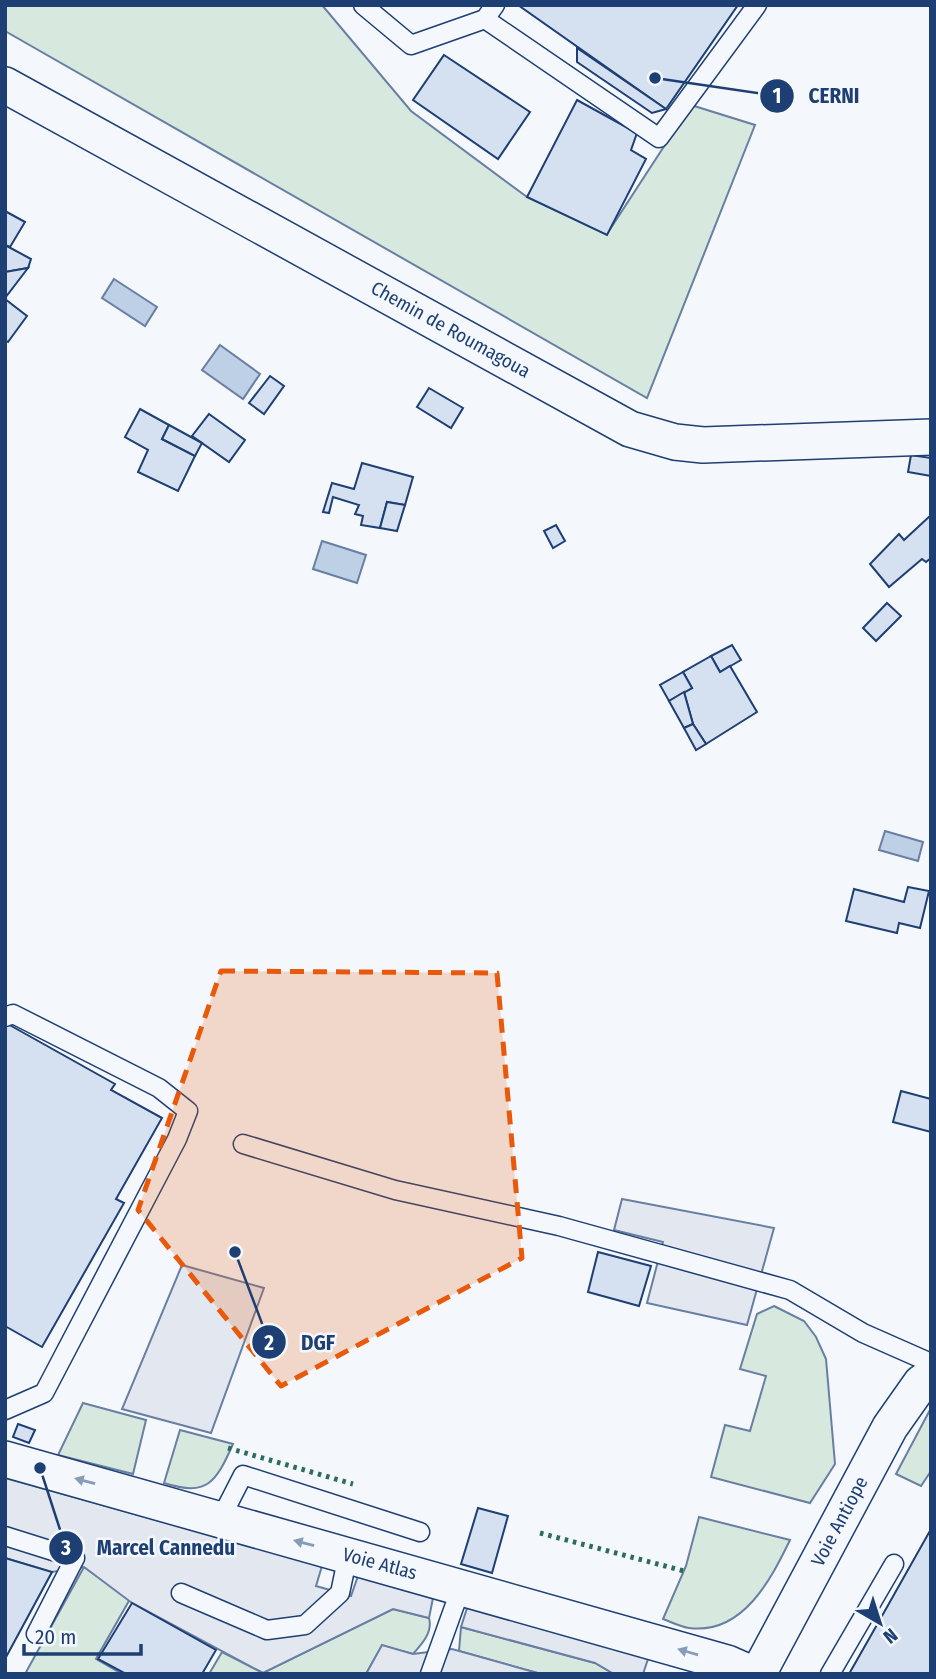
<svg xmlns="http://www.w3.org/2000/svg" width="936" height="1679" font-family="'Fira Sans Condensed',sans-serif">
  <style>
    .green { fill: #d7e8df; stroke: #687fa3; stroke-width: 2 }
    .parking { fill: #e3e8f0; stroke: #687fa3; stroke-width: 2 }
    .water { fill: #bed0e5; stroke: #687fa3; stroke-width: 2 }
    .building { fill: #d5e0f0; stroke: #1d3f73; stroke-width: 2 }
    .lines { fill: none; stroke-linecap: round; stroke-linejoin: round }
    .service-casing { stroke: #1d3f73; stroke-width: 21 }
    .minor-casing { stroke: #1d3f73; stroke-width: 38 }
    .service { stroke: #f4f7fb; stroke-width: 18 }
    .minor { stroke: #f4f7fb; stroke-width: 35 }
    .hedge { stroke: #2c6c60; stroke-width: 5; stroke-dasharray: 3.5 5; stroke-linecap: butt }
    .oneway { fill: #889bb7 }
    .marked { fill: #e8590c; fill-opacity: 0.2; stroke: #e8590c; stroke-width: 5; stroke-dasharray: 14 9; stroke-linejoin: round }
    .labels { text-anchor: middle; stroke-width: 5; stroke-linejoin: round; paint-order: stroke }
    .street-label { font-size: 19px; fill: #1d3f73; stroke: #f4f7fb }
    .leader { fill: none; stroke: #1d3f73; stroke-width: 2.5 }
    .callout-dot { fill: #1d3f73; stroke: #f4f7fb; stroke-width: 2.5 }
    .mark-label { font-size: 21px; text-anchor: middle; font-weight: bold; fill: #fff }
    .callout-label { font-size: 21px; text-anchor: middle; font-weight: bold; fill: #1d3f73; stroke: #f4f7fb; stroke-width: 5; stroke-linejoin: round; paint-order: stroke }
  </style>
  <rect width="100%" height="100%" fill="#f4f7fb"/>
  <g class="green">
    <path d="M 5,5 L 322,5 L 411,111 L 527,197 L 607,234 L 691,105 L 755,125 L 647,398 L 5,31 Z"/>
    <path d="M 774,1306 L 804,1321 L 816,1337 L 826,1359 L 835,1464 L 810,1503 L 711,1477 L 725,1425 L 750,1431 L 766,1376 L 740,1369 L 757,1314 Z"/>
    <path d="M 83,1403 L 146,1420 L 133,1474 L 58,1455 Z"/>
    <path d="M 931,1408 L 931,1471 L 921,1486 L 896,1474 Z"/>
    <path d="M 180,1430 L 233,1444 C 216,1482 208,1497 164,1483 Z"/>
    <path d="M 699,1517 L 790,1540 C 771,1579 743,1635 689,1628 C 681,1627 671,1622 663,1619 L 686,1566 Z"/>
    <path d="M 84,1567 L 130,1599 L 96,1659 L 122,1674 L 25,1674 Z"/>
    <path d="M 393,1609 L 429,1618 C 433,1632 422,1644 413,1654 L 382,1646 L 366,1674 L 209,1674 L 222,1652 L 263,1673 Z"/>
    <path d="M 461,1627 L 595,1663 L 614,1674 L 541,1674 L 459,1651 Z"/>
  </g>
  <g class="parking">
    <path d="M 622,1199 L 774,1228 L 747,1325 L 647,1303 L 663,1242 L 614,1230 Z"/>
    <path d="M 182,1265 L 264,1288 L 211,1433 L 122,1409 Z"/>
    <path d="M 5,1478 L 322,1566 L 316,1586 L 351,1596 L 358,1576 L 433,1598 L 429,1618 L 393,1609 L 263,1673 L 132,1603 L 84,1567 L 52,1572 L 5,1558 Z"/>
    <path d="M 468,1605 L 649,1656 L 643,1674 L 614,1674 L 595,1663 L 461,1627 Z"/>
    <path d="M 382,1645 L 413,1654 L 452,1649 L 541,1674 L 366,1674 Z"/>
  </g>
  <g class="water">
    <path d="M 114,279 L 157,307 L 145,326 L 102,298 Z"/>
    <path d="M 220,345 L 260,374 L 243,399 L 202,370 Z"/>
    <path d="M 322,541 L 366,555 L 357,583 L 313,569 Z"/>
    <path d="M 885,831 L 923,842 L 918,861 L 879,850 Z"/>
  </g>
  <g class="building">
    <path d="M 518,5 L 738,5 L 666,109 Z"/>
    <path d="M 577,48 L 666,109 L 652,113 L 577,62 Z"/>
    <path d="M 444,55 L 530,112 L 498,159 L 413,100 Z"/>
    <path d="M 577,100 L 637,133 L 631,150 L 646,159 L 607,235 L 527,197 Z"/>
    <path d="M 5,211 L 25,222 L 10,247 L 5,245 Z"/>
    <path d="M 5,245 L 31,259 L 28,268 L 5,272 Z"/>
    <path d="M 28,268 L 5,298 L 5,272 Z"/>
    <path d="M 5,299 L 27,316 L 8,342 L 5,340 Z"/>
    <path d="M 270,376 L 284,386 L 264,414 L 249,403 Z"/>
    <path d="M 429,388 L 463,408 L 451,428 L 417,407 Z"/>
    <path d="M 140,409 L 169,425 L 162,439 L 195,456 L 178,491 L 138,472 L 148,450 L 125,437 Z"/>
    <path d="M 209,414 L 245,440 L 229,462 L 192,436 Z"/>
    <path d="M 169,425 L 202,443 L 195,456 L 162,439 Z"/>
    <path d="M 911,455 L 931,458 L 931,476 L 908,472 Z"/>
    <path d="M 362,463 L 413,477 L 405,505 L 387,502 L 380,528 L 361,525 L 363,516 L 355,514 L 359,505 L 333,497 L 329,513 L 323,512 L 332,483 L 354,489 Z"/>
    <path d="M 387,502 L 405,505 L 397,531 L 380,528 Z"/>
    <path d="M 931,515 L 931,558 L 926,562 L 922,559 L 889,587 L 870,564 L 899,534 L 904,540 Z"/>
    <path d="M 556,525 L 565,541 L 553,548 L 544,531 Z"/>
    <path d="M 887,603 L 901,616 L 876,641 L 863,628 Z"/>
    <path d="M 732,645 L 741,660 L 720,672 L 711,656 Z"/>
    <path d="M 711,656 L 720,672 L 730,666 L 757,712 L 706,744 L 693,724 L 684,692 L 692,688 L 683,672 Z"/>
    <path d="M 683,672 L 692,688 L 669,701 L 660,685 Z"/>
    <path d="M 684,692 L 693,724 L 684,728 L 669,701 Z"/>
    <path d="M 693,724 L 706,744 L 696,750 L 684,728 Z"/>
    <path d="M 908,887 L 929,891 L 920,928 L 899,923 L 897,933 L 846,921 L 854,889 L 904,902 Z"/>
    <path d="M 6,1023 L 115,1084 L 111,1090 L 162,1118 L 116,1199 L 124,1203 L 42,1347 L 5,1326 Z"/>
    <path d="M 901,1091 L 931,1099 L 931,1132 L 893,1122 Z"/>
    <path d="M 598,1252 L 651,1266 L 639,1306 L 588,1292 Z"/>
    <path d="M 18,1424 L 35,1430 L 29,1443 L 13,1437 Z"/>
    <path d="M 478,1508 L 508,1516 L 492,1573 L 461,1564 Z"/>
    <path d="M 931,1529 L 931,1674 L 849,1674 L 878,1623 Z"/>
    <path d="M 5,1558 L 52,1572 L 5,1659 Z"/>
    <path d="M 132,1603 L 216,1650 L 202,1674 L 126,1674 L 98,1659 Z"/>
  </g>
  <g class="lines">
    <defs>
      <g id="service">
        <path d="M 363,5 L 411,45 L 485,19 L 495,5"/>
        <path d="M 485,19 L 659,138 L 757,5"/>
        <path d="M 5,1017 L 13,1014 L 159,1088 L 188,1111 L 177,1139 L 44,1393 L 5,1410"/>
        <path d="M 243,1144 L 395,1190 L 559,1226 L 790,1290 L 863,1333 L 931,1363"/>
        <path d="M 221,1518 L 243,1475 L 420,1532"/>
        <path d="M 5,1536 L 75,1558 L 36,1634"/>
        <path d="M 181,1593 L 267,1630 L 305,1625 L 340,1593 L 348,1555"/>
        <path d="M 430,1674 L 462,1585"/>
        <path d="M 830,1674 L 894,1564"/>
      </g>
      <g id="minor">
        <path d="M 5,85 L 630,429 L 675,442 L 703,445 L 931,437"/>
        <path d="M 5,1459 L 727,1663 L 752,1674"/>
        <path d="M 758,1674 L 890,1427 L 921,1383 L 931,1376"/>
      </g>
    </defs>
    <use href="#service" class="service-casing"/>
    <use href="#minor" class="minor-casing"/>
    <use href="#service" class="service"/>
    <use href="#minor" class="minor"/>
    <g class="hedge">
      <path d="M 228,1448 L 353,1484"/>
      <path d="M 540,1533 L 684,1571"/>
    </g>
  </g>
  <defs><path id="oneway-solid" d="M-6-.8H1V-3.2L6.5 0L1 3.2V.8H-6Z" transform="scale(1.75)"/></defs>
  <g class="oneway">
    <use href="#oneway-solid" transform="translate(85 1481) rotate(-165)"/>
    <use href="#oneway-solid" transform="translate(304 1543) rotate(-165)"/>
    <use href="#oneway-solid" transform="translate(688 1652) rotate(-164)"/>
  </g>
  <path class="marked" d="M 221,971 L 497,973 L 522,1258 L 281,1386 L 138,1210 Z"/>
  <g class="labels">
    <g class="street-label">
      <text transform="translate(451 329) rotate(29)" y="7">Chemin de Roumagoua</text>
      <text transform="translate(839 1521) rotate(-62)" y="7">Voie Antiope</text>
      <text transform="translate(380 1563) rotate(15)" y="7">Voie Atlas</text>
    </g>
  </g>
  <path class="leader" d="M655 78L777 96M235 1252L269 1342M40 1468L66 1548"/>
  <g class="callout-dot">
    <circle cx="655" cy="78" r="7"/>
    <circle cx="235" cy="1252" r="7"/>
    <circle cx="40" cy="1468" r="7"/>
    <circle cx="777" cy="96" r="18"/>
    <circle cx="269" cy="1342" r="18"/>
    <circle cx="66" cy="1548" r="18"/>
  </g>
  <g class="mark-label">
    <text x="777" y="103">1</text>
    <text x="269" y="1350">2</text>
    <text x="66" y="1555">3</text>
  </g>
  <g class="callout-label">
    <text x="834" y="103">CERNI</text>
    <text x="318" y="1350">DGF</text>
    <text x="166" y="1555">Marcel Cannedu</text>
  </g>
  <rect width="936" height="1679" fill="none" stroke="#1d3f73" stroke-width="14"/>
  <g transform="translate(880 1623) rotate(141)" stroke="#f4f7fb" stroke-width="5" paint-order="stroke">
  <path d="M0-5L12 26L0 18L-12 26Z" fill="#1d3f73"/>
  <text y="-10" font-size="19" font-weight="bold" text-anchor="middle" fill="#1d3f73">N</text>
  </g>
  <path d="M24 1644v10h117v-10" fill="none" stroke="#1d3f73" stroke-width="3.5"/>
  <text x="35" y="1644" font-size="21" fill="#1d3f73" stroke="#f4f7fb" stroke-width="5" paint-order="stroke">20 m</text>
</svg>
